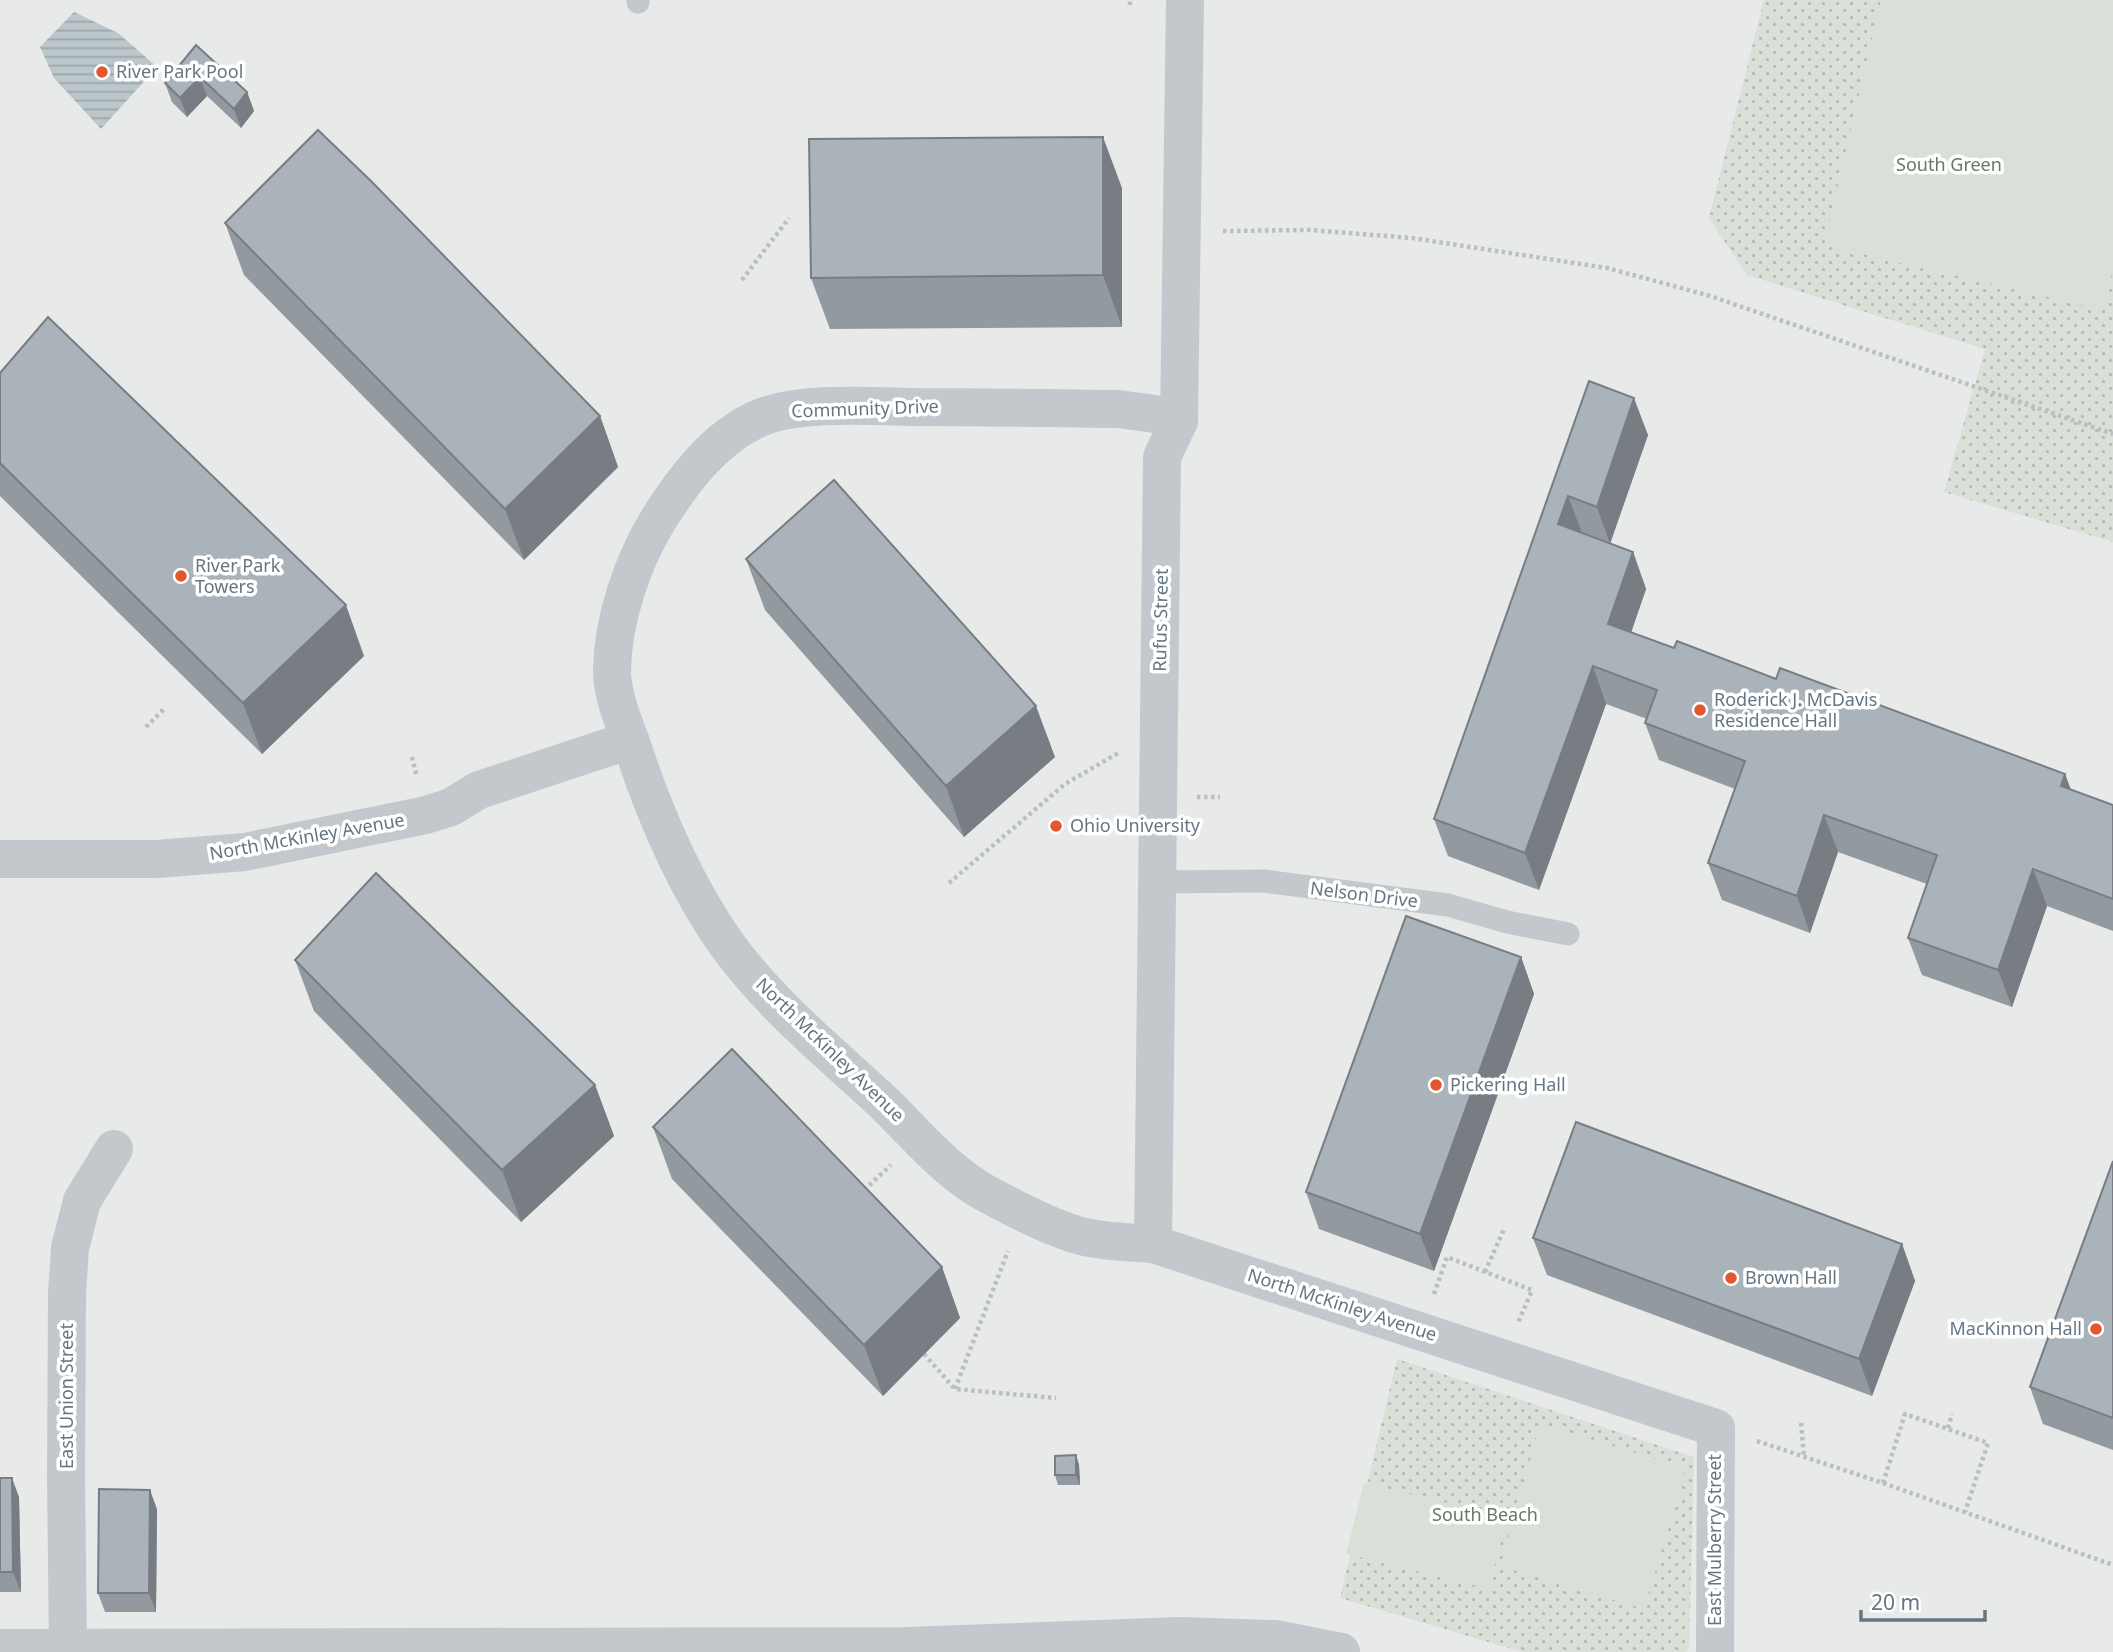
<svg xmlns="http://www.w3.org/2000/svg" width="2113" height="1652" font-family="'Noto Sans',sans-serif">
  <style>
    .built { fill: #e8e9e9 }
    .grass { fill: url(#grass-dots) }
    .pitch { fill: #dadfd7 }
    .water { fill: url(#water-rules) }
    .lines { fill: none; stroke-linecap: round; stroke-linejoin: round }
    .path { stroke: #bbbfc2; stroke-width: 4.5; stroke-dasharray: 3.5 3.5; stroke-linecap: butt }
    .lane { stroke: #c3c8cc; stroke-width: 23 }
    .street { stroke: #c3c8cc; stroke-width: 38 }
    .wall { fill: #929a9f }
    .shaded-wall { fill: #777d82 }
    .building { fill: #aab3b9; stroke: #777d82; stroke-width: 2 }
    .poi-dot { fill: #e4572e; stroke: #fff; stroke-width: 2.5 }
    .labels { text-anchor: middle; stroke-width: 7; stroke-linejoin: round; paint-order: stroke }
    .poi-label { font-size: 18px; fill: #657683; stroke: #fff; text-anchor: start }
    .park-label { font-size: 18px; fill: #687a64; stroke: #fff }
    .street-label { font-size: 18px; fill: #657683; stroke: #fff }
  </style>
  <defs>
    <pattern id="grass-dots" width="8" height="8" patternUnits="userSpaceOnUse" patternTransform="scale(1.75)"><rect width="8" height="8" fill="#dadfd7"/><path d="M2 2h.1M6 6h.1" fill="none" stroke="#b4b9b4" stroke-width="1.8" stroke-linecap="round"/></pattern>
    <pattern id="water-rules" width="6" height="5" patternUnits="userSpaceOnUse" patternTransform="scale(1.75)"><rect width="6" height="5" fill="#bbc7cb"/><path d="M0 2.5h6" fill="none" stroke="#9ca6aa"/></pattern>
  </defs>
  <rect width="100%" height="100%" fill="#fafaf8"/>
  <rect class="built" x="0" y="0" width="2113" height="1652"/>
  <g class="grass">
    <path d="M 1764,0 L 2113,0 L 2113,542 L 1944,492 L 1985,349 L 1747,275 L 1709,218 Z"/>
    <path d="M 1397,1359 L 1694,1457 L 1689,1648 L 1685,1652 L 1522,1652 L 1340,1598 Z"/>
  </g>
  <g class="pitch">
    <path d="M 1881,0 L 2113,0 L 2113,269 L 2103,310 L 1824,245 Z"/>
    <path d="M 1540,1424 L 1686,1468 L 1644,1609 L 1500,1566 Z"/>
    <path d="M 1364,1483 L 1507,1517 L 1489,1589 L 1346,1554 Z"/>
  </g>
  <path class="water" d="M 74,12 L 118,33 L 157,67 L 101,129 L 54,78 L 40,47 Z"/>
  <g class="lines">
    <g class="path">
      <path d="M 1130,5 L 1130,0"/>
      <path d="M 1223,231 L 1310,230 L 1412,238 L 1607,268 L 1707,295 L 2113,434"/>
      <path d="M 742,280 L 789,218"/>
      <path d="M 146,727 L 165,708"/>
      <path d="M 412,757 L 417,777"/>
      <path d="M 1197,797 L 1220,797"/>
      <path d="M 949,883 L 1065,784 L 1120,752"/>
      <path d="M 864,1190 L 891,1165"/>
      <path d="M 1485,1272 L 1504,1229"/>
      <path d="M 1434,1294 L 1447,1257 L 1532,1290 L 1518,1323"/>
      <path d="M 924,1354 L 955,1389 L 1056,1398"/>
      <path d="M 955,1389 L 1008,1251"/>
      <path d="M 1801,1423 L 1804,1457"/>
      <path d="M 1948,1428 L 1952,1414"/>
      <path d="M 1757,1441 L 1883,1483 L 2113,1565"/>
      <path d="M 1883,1483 L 1905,1414 L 1988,1443 L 1965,1512"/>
    </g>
    <g class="lane">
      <path d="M 638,2 L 638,0"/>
      <path d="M 1157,882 L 1264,881 L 1448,905 L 1507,922 L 1568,934"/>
    </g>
    <g class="street">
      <path d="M 1179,421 L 1155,414 L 1118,409 C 1050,408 982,407 914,407 C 870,406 798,401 757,419 C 714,439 683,480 658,520 C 632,563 613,619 612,670 C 612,699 627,729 636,757 C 657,820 689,892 728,946 C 771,1005 829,1052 882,1101 C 916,1134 947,1173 989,1195 C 1013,1208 1046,1225 1071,1233 C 1097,1242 1127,1242 1153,1244 L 1716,1428 L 1715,1652"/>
      <path d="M 0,859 L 157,859 L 245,852 L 426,815 L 451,807 L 479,790 L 630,740"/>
      <path d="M 1153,1244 L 1162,457 L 1179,421 L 1185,0"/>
      <path d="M 0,1648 L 906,1646 L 1180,1636 L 1275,1639 L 1341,1652"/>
      <path d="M 68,1652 L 66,1476 L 67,1294 L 70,1248 L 82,1201 L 114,1149"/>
    </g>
  </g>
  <g class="wall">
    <path d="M 196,45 L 247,92 L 254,111 L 241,128 L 207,96 L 187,117 L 172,102 L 165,83 Z"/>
    <path d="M 1122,188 L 1122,327 L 830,329 L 811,278 Z"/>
    <path d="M 225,223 L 600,416 L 618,467 L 524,560 L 244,275 Z"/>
    <path d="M 0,373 L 364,656 L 262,754 L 0,496 Z"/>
    <path d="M 1589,381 L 1648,435 L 1610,543 L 1633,552 L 1646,589 L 1631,633 L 1674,648 L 1776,679 L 2065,774 L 2071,790 L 2113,805 L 2113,931 L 2047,906 L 2012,1007 L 1922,975 L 1908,938 L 1927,884 L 1838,852 L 1810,933 L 1722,900 L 1708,863 L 1735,789 L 1659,760 L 1645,723 L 1647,719 L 1606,704 L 1539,890 L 1448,856 L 1434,819 Z"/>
    <path d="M 746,559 L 1055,757 L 964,837 L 765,610 Z"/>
    <path d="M 1521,957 L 1534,994 L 1434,1271 L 1319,1229 L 1306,1192 Z"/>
    <path d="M 295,960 L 595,1085 L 614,1136 L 521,1222 L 314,1011 Z"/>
    <path d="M 653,1127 L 942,1267 L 960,1318 L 883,1396 L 672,1179 Z"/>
    <path d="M 2113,1161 L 2113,1450 L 2043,1424 L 2030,1387 Z"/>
    <path d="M 1533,1238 L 1902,1244 L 1915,1281 L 1872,1396 L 1547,1275 Z"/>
    <path d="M 1076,1455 L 1079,1465 L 1080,1485 L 1058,1485 L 1055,1475 Z"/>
    <path d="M 0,1478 L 19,1497 L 21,1592 L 0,1592 Z"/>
    <path d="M 157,1509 L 156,1612 L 105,1612 L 98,1593 Z"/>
  </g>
  <g class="shaded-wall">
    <path d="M 200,77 L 207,96 L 187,117 L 180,98 Z"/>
    <path d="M 247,92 L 254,111 L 241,128 L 234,109 Z"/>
    <path d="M 1103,137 L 1122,188 L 1122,327 L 1103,275 Z"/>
    <path d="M 1634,398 L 1648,435 L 1610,544 L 1597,507 Z"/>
    <path d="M 600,416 L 618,467 L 524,560 L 505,509 Z"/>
    <path d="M 1568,496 L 1582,533 L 1558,524 Z"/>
    <path d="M 1633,552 L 1646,589 L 1621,661 L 1608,624 Z"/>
    <path d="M 346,605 L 364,656 L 262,754 L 243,703 Z"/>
    <path d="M 1593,666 L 1606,704 L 1539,890 L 1525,853 Z"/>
    <path d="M 1036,706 L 1055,757 L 964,837 L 946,786 Z"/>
    <path d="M 2065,774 L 2079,812 L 2061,786 Z"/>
    <path d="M 1824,815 L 1838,852 L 1810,933 L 1797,896 Z"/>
    <path d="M 2033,869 L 2047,906 L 2012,1007 L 1998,970 Z"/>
    <path d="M 1521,957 L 1534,994 L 1434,1271 L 1420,1234 Z"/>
    <path d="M 595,1085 L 614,1136 L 521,1222 L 502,1170 Z"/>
    <path d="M 1902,1244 L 1915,1281 L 1872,1396 L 1859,1359 Z"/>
    <path d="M 942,1267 L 960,1318 L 883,1396 L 864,1345 Z"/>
    <path d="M 1076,1455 L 1079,1465 L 1080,1485 L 1076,1475 Z"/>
    <path d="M 12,1478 L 19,1497 L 21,1592 L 13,1572 Z"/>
    <path d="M 150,1490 L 157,1509 L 156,1612 L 149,1593 Z"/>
  </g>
  <g class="building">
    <path d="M 196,45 L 247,92 L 234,109 L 200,77 L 180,98 L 165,83 Z"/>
    <path d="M 318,130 L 371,181 L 600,416 L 505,509 L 225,223 Z"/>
    <path d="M 1103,137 L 1103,275 L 811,278 L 809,139 Z"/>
    <path d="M 48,317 L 346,605 L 243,703 L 0,463 L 0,373 Z"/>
    <path d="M 1589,381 L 1634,398 L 1597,507 L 1568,496 L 1558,524 L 1633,552 L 1608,624 L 1674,648 L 1677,641 L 1776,679 L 1780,668 L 2065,774 L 2061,786 L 2113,805 L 2113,899 L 2033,869 L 1998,970 L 1908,938 L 1937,855 L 1824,815 L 1797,896 L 1708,863 L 1745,761 L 1645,723 L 1657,690 L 1593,666 L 1525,853 L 1434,819 Z"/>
    <path d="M 834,480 L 1036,706 L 946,786 L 746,559 Z"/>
    <path d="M 376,873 L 595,1085 L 502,1170 L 295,960 Z"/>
    <path d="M 1406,916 L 1521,957 L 1420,1234 L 1306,1192 Z"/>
    <path d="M 732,1049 L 942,1267 L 864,1345 L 653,1127 Z"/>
    <path d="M 1576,1122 L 1902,1244 L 1859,1359 L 1533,1238 Z"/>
    <path d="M 2113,1161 L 2113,1418 L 2030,1387 Z"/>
    <path d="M 1076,1455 L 1076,1475 L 1055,1475 L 1055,1456 Z"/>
    <path d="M 0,1478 L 12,1478 L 13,1572 L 0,1572 Z"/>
    <path d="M 99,1489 L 150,1490 L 149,1593 L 98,1593 Z"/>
  </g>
  <g class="poi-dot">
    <circle cx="102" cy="72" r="7"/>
    <circle cx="181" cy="576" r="7"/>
    <circle cx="1700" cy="710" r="7"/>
    <circle cx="1056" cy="826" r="7"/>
    <circle cx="1436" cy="1085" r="7"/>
    <circle cx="1731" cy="1278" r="7"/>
    <circle cx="2096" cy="1329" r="7"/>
  </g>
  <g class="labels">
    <g class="poi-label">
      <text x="116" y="78">River Park Pool</text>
      <text x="195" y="572">River Park<tspan x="195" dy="21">Towers</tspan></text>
      <text x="1714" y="706">Roderick J. McDavis<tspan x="1714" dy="21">Residence Hall</tspan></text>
      <text x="1070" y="832">Ohio University</text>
      <text x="1450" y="1091">Pickering Hall</text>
      <text x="1745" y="1284">Brown Hall</text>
      <text x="2082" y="1335" text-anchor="end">MacKinnon Hall</text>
    </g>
    <g class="park-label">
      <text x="1949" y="171">South Green</text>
      <text x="1485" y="1521">South Beach</text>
    </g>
    <g class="street-label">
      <text transform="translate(865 409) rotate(-2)" y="6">Community Drive</text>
      <text transform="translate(1161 620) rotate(-89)" y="6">Rufus Street</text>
      <text transform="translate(307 837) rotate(-10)" y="6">North McKinley Avenue</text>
      <text transform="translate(1364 895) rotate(7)" y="6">Nelson Drive</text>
      <text transform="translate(830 1050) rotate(44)" y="6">North McKinley Avenue</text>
      <text transform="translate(1342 1305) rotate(18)" y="6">North McKinley Avenue</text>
      <text transform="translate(67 1396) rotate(-90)" y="6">East Union Street</text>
      <text transform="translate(1715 1540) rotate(-90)" y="6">East Mulberry Street</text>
    </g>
  </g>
  <path d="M1861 1610v10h124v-10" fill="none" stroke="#657683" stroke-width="3.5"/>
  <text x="1871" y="1610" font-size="21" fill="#657683" stroke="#ffffff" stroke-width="5" paint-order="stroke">20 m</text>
</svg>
